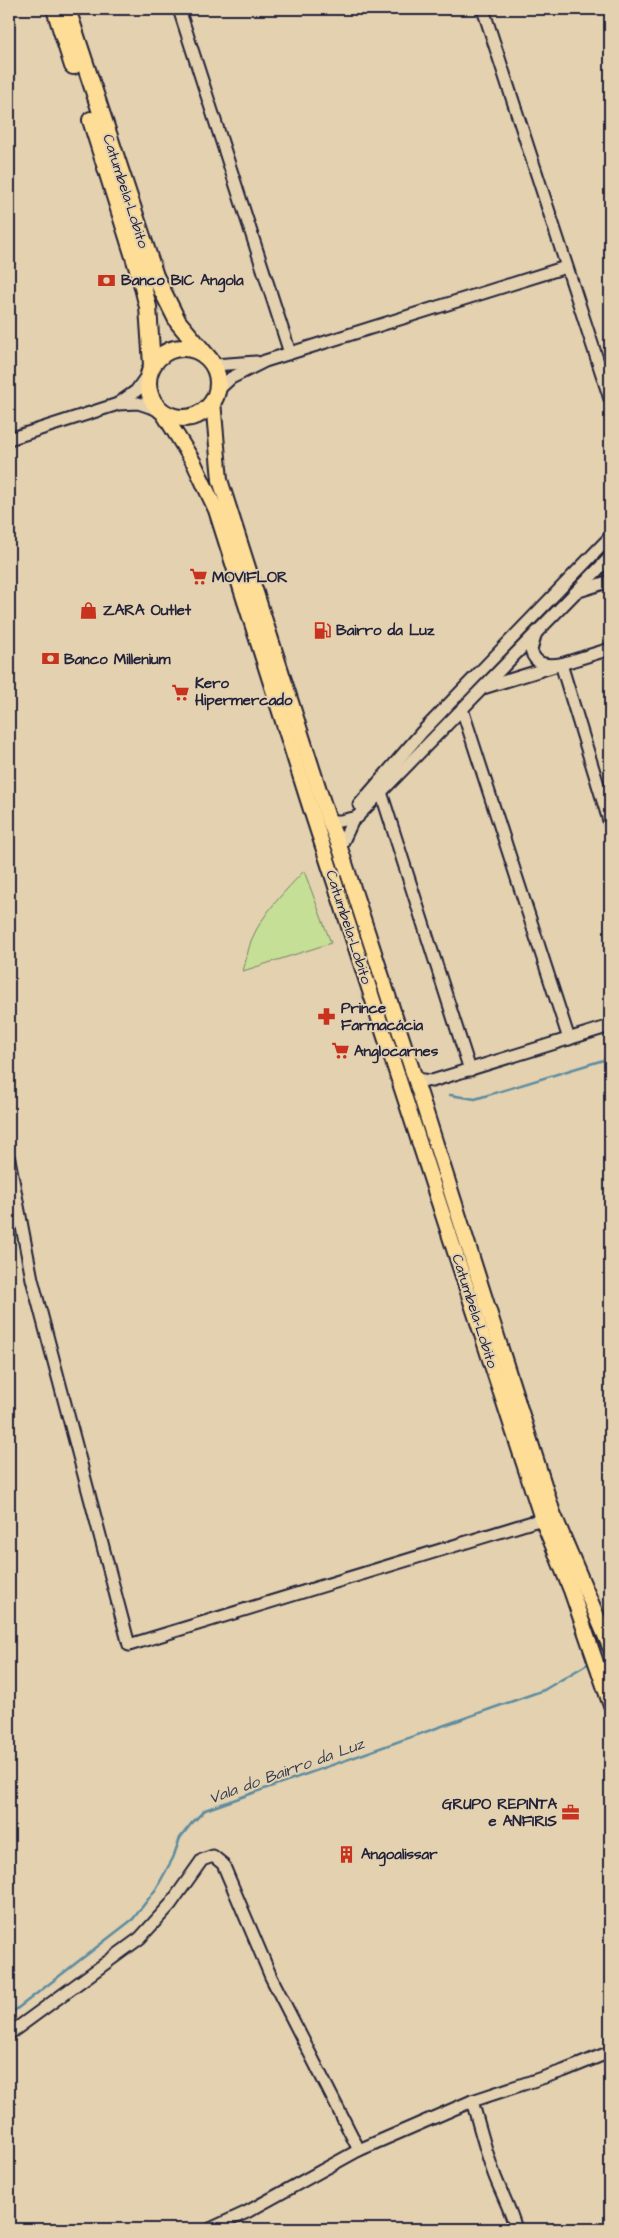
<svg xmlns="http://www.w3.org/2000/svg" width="619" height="2238" viewBox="0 0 619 2238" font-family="'Architects Daughter',sans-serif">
<rect width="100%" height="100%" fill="#e3d1af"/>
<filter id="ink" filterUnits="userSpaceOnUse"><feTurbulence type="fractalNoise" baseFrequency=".02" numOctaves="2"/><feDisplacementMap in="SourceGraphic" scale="10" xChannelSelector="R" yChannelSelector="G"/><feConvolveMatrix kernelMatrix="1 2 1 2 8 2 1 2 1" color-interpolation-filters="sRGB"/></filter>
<g filter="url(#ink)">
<!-- green -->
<path fill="#c5df96" stroke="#748068" d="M 304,871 L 331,943 L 243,971 C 246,961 248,950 251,941 C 262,914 285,891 304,871 Z"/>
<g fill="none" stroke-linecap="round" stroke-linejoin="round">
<!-- stream -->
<g stroke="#5d8ca0" stroke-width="2.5">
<path d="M 450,1095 L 475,1099 L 610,1058"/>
<path d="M 598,1657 L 608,1651"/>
<path d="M 9,2015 L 133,1919 L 156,1889 L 173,1858 L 180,1838 L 191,1824 L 205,1810 L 544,1690 L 591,1662"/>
</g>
<defs>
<g id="minor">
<path d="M 179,9 L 290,353"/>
<path d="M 483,9 L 610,399"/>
<path d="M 214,365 L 256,362"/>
<path d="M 217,391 L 231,378 L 265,361 L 566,267"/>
<path d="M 119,403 L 136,391 L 148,374"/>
<path d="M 9,439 L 118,404 L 138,403 L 159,410"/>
<path d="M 579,591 L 610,581"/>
<path d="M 535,636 L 531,650 C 535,665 546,666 561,664 L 610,824"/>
<path d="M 483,688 L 610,649"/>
<path d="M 462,709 L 569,1039"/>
<path d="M 381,792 L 470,1070"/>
<path d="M 359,805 L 422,732 L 610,537"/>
<path d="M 329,821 L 340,821 L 358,817"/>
<path d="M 340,848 L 352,822 L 610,557"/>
<path d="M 415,1079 L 432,1081 L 610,1026"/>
<path d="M 9,1159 L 32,1279 L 129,1645 L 542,1519"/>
<path d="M 9,2034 L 140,1938 L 170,1905 L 202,1860 L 213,1856 L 223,1864 L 271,1977 L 359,2150"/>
<path d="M 472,2101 C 480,2127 486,2154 496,2179 C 503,2196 511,2211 516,2229"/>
<path d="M 210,2229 L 247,2212 L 359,2150 L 472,2101 L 563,2071 L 610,2052"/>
</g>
<g id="major">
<path d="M 213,401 L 220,480 L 328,818 L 340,848 L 421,1097 L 553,1513 L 610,1647"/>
<path d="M 163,413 L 194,463 L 216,510 L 313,816 L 542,1519 L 571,1590 L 610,1703"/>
</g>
<g id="highway">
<path d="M 55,9 L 73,66"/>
<path d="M 67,9 L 155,276 L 178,322 L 210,360"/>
<path d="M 91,120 L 141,279 L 148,307 L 152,365"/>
<circle cx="183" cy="383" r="35"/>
</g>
</defs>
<!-- minor casing -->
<use href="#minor" stroke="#22223b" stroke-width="15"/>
<!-- major casing -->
<use href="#major" stroke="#22223b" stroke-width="18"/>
<!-- highway casing -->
<use href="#highway" stroke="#22223b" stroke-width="20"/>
<!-- minor -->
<use href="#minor" stroke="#e3d1af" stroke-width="11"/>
<!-- major -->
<use href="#major" stroke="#fedd96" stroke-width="14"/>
<!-- highway -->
<use href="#highway" stroke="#fedd96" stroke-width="16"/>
</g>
</g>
<!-- icons -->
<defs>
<symbol id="bank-bare" viewBox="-9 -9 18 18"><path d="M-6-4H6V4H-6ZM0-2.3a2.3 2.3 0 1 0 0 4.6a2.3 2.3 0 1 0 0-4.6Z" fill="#c8321e" stroke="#e3d1af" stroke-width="2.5" paint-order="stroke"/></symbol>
<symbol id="supermarket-bare" viewBox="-9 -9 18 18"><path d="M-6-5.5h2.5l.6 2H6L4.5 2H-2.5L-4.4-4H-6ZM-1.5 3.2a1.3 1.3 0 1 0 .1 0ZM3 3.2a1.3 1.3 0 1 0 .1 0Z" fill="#c8321e" stroke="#e3d1af" stroke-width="2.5" paint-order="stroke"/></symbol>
<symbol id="shop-bare" viewBox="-9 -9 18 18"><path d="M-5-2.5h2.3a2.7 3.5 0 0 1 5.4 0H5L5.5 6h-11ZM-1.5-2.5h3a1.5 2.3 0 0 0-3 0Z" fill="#c8321e" stroke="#e3d1af" stroke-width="2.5" paint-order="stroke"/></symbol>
<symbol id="fuel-bare" viewBox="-9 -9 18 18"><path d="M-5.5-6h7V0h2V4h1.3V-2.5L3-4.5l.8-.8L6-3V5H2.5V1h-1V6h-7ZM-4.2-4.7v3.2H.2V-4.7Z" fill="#c8321e" stroke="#e3d1af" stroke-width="2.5" paint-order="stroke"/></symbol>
<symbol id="pharmacy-bare" viewBox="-9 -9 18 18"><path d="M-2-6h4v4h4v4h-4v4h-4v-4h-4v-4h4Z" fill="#c8321e" stroke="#e3d1af" stroke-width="2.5" paint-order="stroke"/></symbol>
<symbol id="office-bare" viewBox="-9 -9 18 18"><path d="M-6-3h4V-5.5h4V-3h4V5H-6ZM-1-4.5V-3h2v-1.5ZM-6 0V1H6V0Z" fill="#c8321e" stroke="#e3d1af" stroke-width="2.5" paint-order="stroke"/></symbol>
<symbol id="building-bare" viewBox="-9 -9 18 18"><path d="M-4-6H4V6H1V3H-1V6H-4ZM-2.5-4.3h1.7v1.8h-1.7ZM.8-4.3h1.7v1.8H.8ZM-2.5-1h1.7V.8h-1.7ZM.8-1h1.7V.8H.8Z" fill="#c8321e" stroke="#e3d1af" stroke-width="2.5" paint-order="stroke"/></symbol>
</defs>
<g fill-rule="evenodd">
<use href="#bank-bare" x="94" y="268" width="25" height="25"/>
<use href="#supermarket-bare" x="186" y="564" width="25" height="25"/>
<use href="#shop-bare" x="76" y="598" width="25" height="25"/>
<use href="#fuel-bare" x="310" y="618" width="25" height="25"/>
<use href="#bank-bare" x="38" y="646" width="25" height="25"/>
<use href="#supermarket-bare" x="168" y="680" width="25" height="25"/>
<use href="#pharmacy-bare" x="314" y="1004" width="25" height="25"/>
<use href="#supermarket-bare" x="328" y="1038" width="25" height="25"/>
<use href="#office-bare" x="558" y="1800" width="25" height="25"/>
<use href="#building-bare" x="334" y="1842" width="25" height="25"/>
</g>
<g text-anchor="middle" stroke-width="4" stroke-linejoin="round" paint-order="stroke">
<!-- street labels -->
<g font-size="15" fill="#22223b" stroke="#e3d1af">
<text transform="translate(126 191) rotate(72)" y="5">Catumbela-Lobito</text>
<text transform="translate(349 927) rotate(72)" y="5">Catumbela-Lobito</text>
<text transform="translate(475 1311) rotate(72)" y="5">Catumbela-Lobito</text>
</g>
<!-- poi labels -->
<g font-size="15" font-weight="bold" fill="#22223b" stroke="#e3d1af" text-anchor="start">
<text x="121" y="285">Banco BIC Angola</text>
<text x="212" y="582">MOVIFLOR</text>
<text x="103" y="615">ZARA Outlet</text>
<text x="336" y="635">Bairro da Luz</text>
<text x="64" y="664">Banco Millenium</text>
<text x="195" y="688">Kero<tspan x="195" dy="17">Hipermercado</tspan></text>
<text x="341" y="1013">Prince<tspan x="341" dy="17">Farmacácia</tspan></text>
<text x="354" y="1056">Anglocarnes</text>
<text x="557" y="1809" text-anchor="end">GRUPO REPINTA<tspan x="557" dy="17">e ANFIRIS</tspan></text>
<text x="361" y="1859">Angoalissar</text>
</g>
<!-- water labels -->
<g font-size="16" font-style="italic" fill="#313c54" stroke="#e3d1af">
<text transform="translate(286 1770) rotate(-20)" y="6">Vala do Bairro da Luz</text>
</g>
</g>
<!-- margin -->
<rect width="619" height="2238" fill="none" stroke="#e3d1af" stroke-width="30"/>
<rect x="15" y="15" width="589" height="2208" fill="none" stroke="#22223b" stroke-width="2" filter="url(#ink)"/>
</svg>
